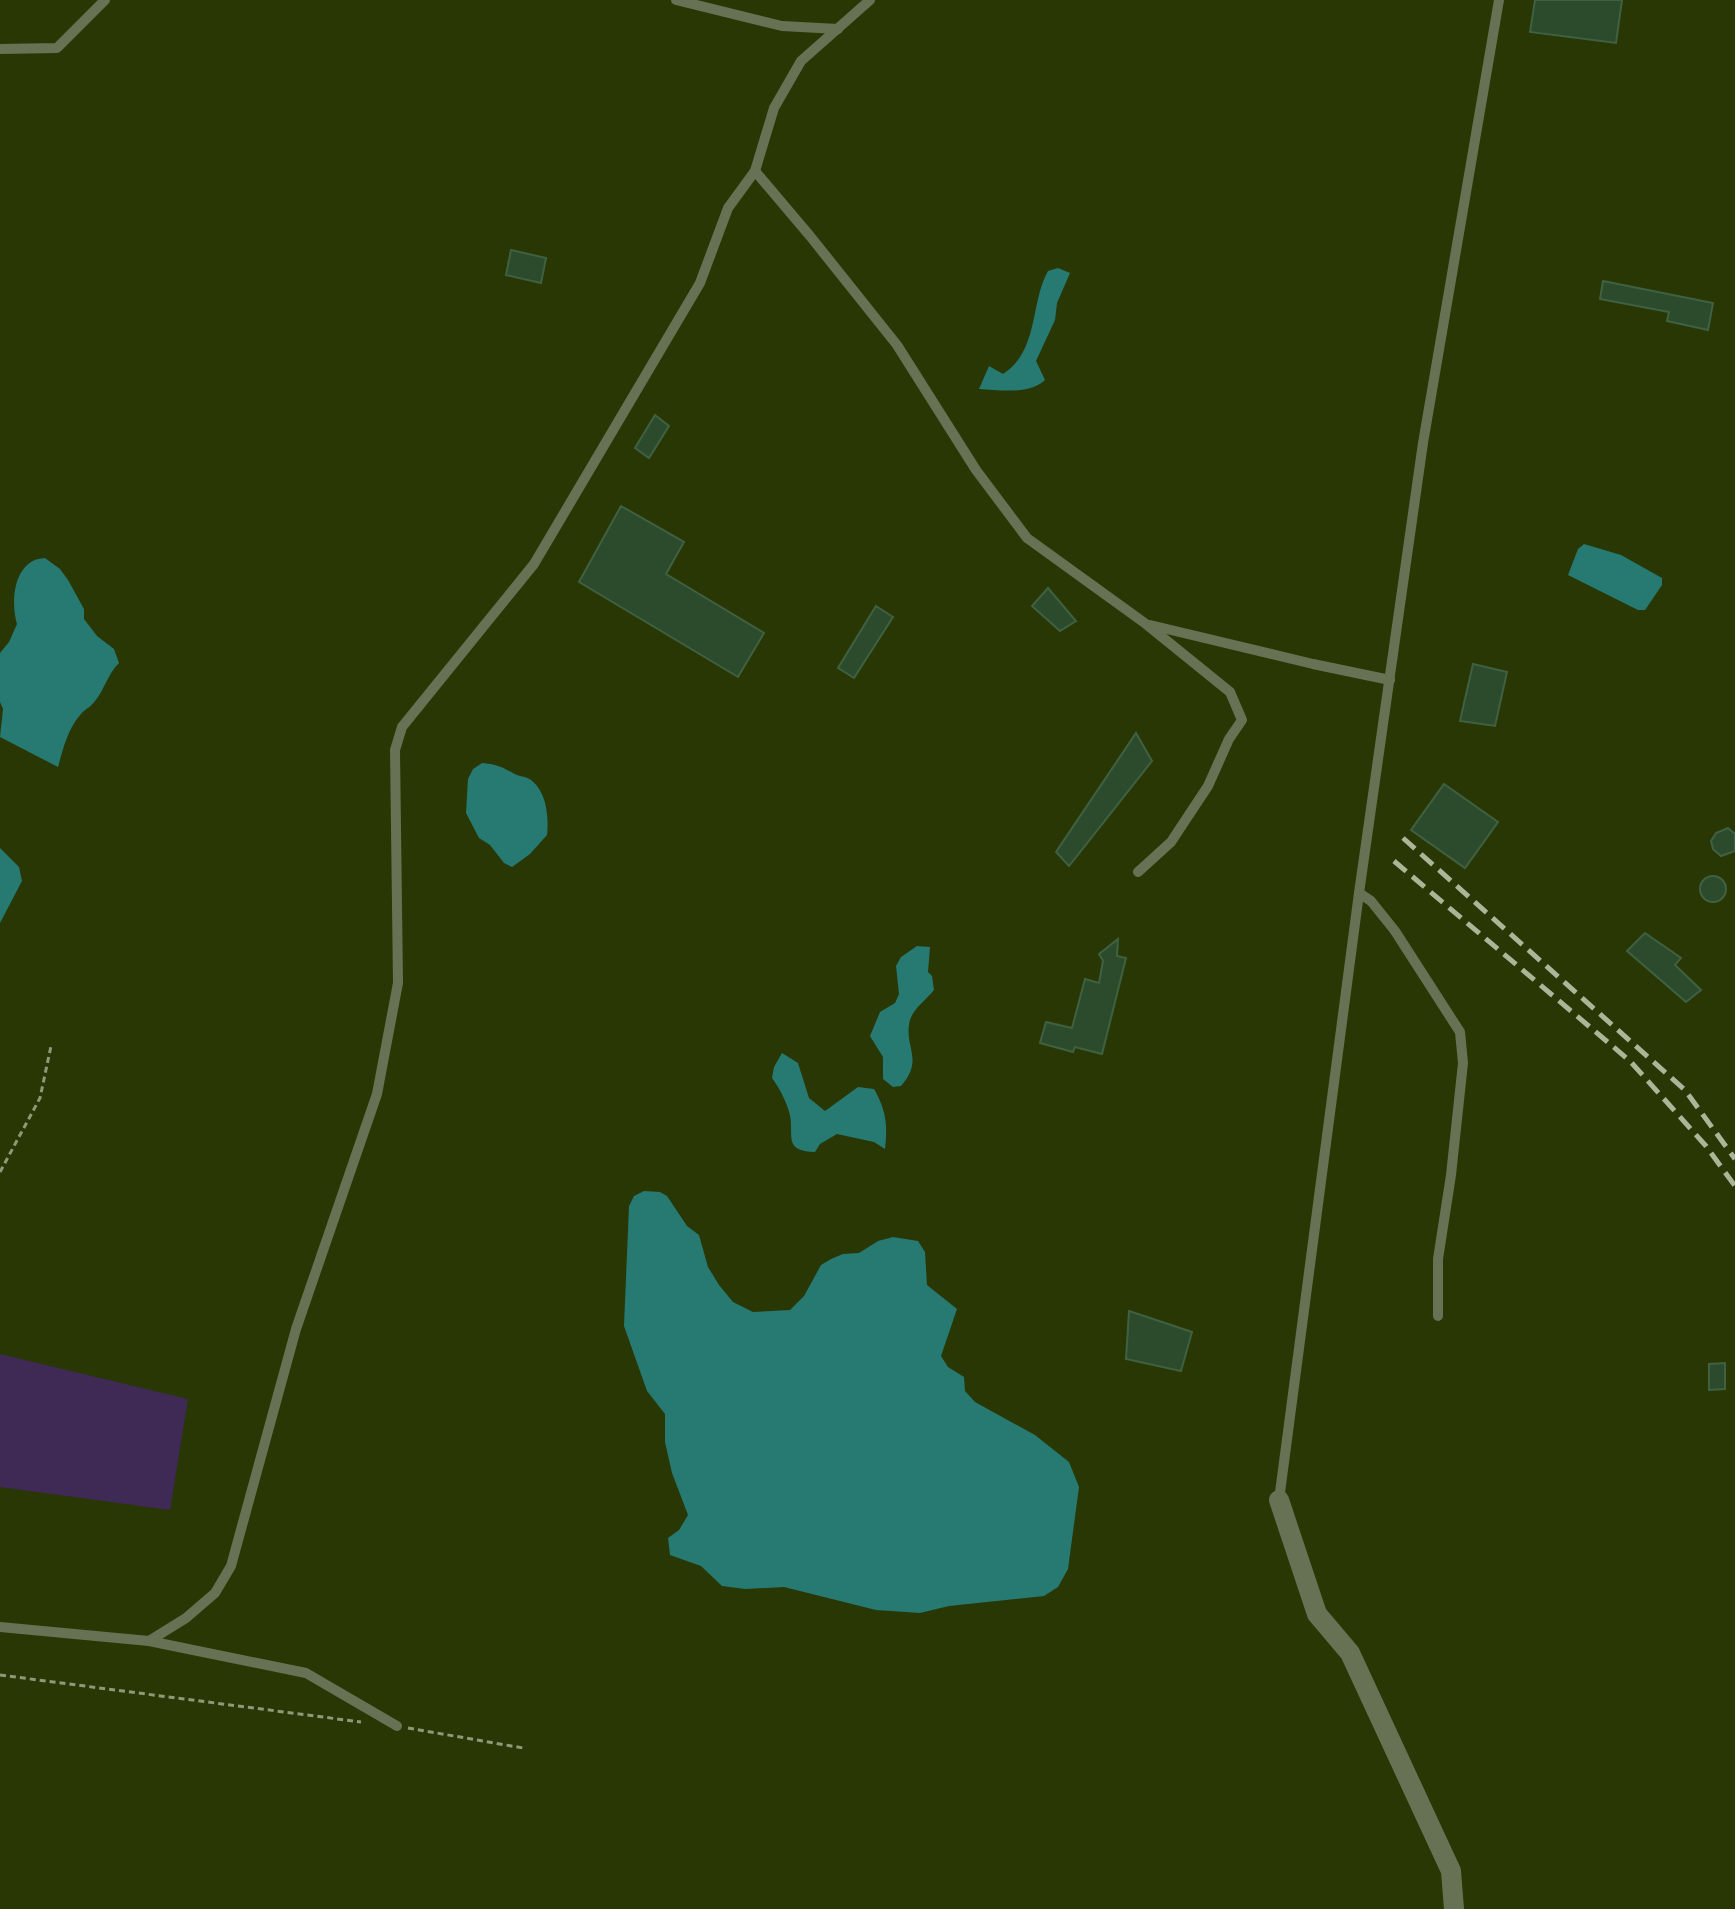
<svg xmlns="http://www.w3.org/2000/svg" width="1735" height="1909" viewBox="0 0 1735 1909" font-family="Signika,sans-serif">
<rect width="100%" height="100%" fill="#202d03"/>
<!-- built -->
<rect fill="#293704" x="0" y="0" width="1735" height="1909"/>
<!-- green -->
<path fill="#3f2955" d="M 0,1354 L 188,1399 L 170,1510 L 0,1487 Z"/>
<!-- water -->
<g fill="#267a71">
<path d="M 1058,268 L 1070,273 L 1057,303 L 1055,320 L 1036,361 L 1045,380 C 1029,395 1000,390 979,389 L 989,366 L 1003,374 C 1039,351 1030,303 1048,271 Z"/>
<path d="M 1584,544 L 1621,555 L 1662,578 L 1662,585 L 1645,610 L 1638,610 L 1568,575 L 1578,549 Z"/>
<path d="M 45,558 L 60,569 L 68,580 L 84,609 L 84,619 L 97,636 L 114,649 L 119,663 C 107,675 105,689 95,701 C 91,707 85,709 81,714 C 68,728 63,749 58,767 L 0,737 L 3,709 L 0,702 L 0,653 L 9,642 L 17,624 C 10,601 14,559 45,558 Z"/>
<path d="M 482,763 C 496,764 502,767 513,773 C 519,777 526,776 531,780 C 547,792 549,818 547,835 L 530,854 L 512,867 L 504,863 L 490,845 L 479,838 L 466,813 L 468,779 L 473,769 Z"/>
<path d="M 0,848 L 19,867 L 22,881 L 0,923 Z"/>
<path d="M 917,946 L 930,947 L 928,972 L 932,976 L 934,990 C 926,1000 914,1008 910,1020 C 903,1047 925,1059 901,1086 L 893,1087 L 883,1079 L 883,1057 L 870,1036 L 880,1012 L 895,1003 L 899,994 L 896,966 L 901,957 Z"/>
<path d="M 782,1053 L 798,1063 L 809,1098 L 825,1111 L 858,1087 L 874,1089 C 886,1110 888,1125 885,1149 L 874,1142 L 837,1134 L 820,1144 L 815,1152 C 783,1151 794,1136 790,1115 C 786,1101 780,1089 772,1078 L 774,1067 Z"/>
<path d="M 644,1191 L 660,1192 L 667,1196 L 687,1226 L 699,1235 L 708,1267 L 719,1285 L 733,1302 L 753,1312 L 790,1310 L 804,1296 L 821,1265 L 831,1259 L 843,1254 L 859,1253 L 878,1241 L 893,1237 L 918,1241 L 925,1252 L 927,1285 L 957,1309 L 941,1356 L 948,1367 L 964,1377 L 965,1391 L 975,1402 L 1035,1435 L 1069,1462 L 1079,1487 L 1068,1569 L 1058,1587 L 1044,1596 L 949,1606 L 920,1613 L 876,1610 L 784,1587 L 745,1589 L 722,1586 L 701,1566 L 670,1555 L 668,1538 L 679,1530 L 688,1515 L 672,1473 L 665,1442 L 665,1414 L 647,1391 L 624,1326 L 629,1206 L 634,1196 Z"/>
</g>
<!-- building -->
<g fill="#2b4b2c" stroke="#406141" stroke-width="2">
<path d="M 1535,0 L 1622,0 L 1616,43 L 1530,32 Z"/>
<path d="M 511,250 L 546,258 L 541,283 L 506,275 Z"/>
<path d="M 1603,281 L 1713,303 L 1708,330 L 1667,321 L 1669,312 L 1600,299 Z"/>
<path d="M 655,415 L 669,426 L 649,458 L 635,448 Z"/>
<path d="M 621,506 L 684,542 L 666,574 L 764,633 L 738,677 L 579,582 Z"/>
<path d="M 1048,588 L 1076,621 L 1060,631 L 1032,606 Z"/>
<path d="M 876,606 L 893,617 L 854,678 L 838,668 Z"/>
<path d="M 1473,664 L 1507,672 L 1495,726 L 1460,721 Z"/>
<path d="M 1136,733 L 1152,761 L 1069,866 L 1056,852 Z"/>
<path d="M 1444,784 L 1498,822 L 1465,868 L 1411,830 Z"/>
<path d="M 1728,828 L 1735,834 L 1735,851 L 1721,856 L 1713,849 L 1711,841 L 1716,833 Z"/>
<circle cx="1713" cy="889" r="13"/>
<path d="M 1645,933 L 1681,958 L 1675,965 L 1701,990 L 1686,1002 L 1627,951 Z"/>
<path d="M 1118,939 L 1117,956 L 1126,958 L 1102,1054 L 1075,1047 L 1073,1052 L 1040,1043 L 1046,1022 L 1072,1028 L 1085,979 L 1099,983 L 1103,961 L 1099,954 Z"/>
<path d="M 1129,1311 L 1192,1332 L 1181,1371 L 1126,1359 Z"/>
<path d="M 1725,1363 L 1725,1389 L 1709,1390 L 1709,1364 Z"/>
</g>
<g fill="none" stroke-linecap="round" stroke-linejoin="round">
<!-- path -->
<g stroke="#8e9979" stroke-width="3" stroke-dasharray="6 4" stroke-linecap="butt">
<path d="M 0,1172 L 40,1098 L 51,1046"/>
<path d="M 0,1675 L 361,1722"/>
<path d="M 408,1728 L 523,1748"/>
</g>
<!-- service -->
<g stroke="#677255" stroke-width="10">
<path d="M 676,0 L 782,26 L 838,29"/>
<path d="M 0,49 L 57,48 L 105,0"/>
<path d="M 755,171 L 810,236 L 897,345 L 976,470 L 1027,538 L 1146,624 L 1230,692 L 1242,720 L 1229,739 L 1208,786 L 1171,842 L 1138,872"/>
<path d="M 1150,625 L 1313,664 L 1390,680"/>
<path d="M 1359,893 L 1371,901 L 1395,931 L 1460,1032 L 1463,1063 L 1451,1175 L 1438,1259 L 1438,1316"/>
<path d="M 1279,1500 L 1359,893 L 1423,443 L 1499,0"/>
<path d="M 0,1627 L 149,1641 L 186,1618 L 215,1593 L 231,1566 L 296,1329 L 377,1094 L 398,983 L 395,750 L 402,727 L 534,564 L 700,283 L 728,208 L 755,171 L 774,108 L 801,61 L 870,0"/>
<path d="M 149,1641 L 306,1673 L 397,1726"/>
</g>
<!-- minor -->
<path stroke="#677255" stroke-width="20" d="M 1279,1500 L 1317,1614 L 1350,1653 L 1451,1871 L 1454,1909"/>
<!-- rail -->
<g stroke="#abb598" stroke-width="5" stroke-dasharray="16 8" stroke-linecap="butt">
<path d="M 1403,838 L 1685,1090 L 1735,1159"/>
<path d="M 1394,861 L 1630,1061 L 1706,1146 L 1735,1186"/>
</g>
</g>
</svg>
